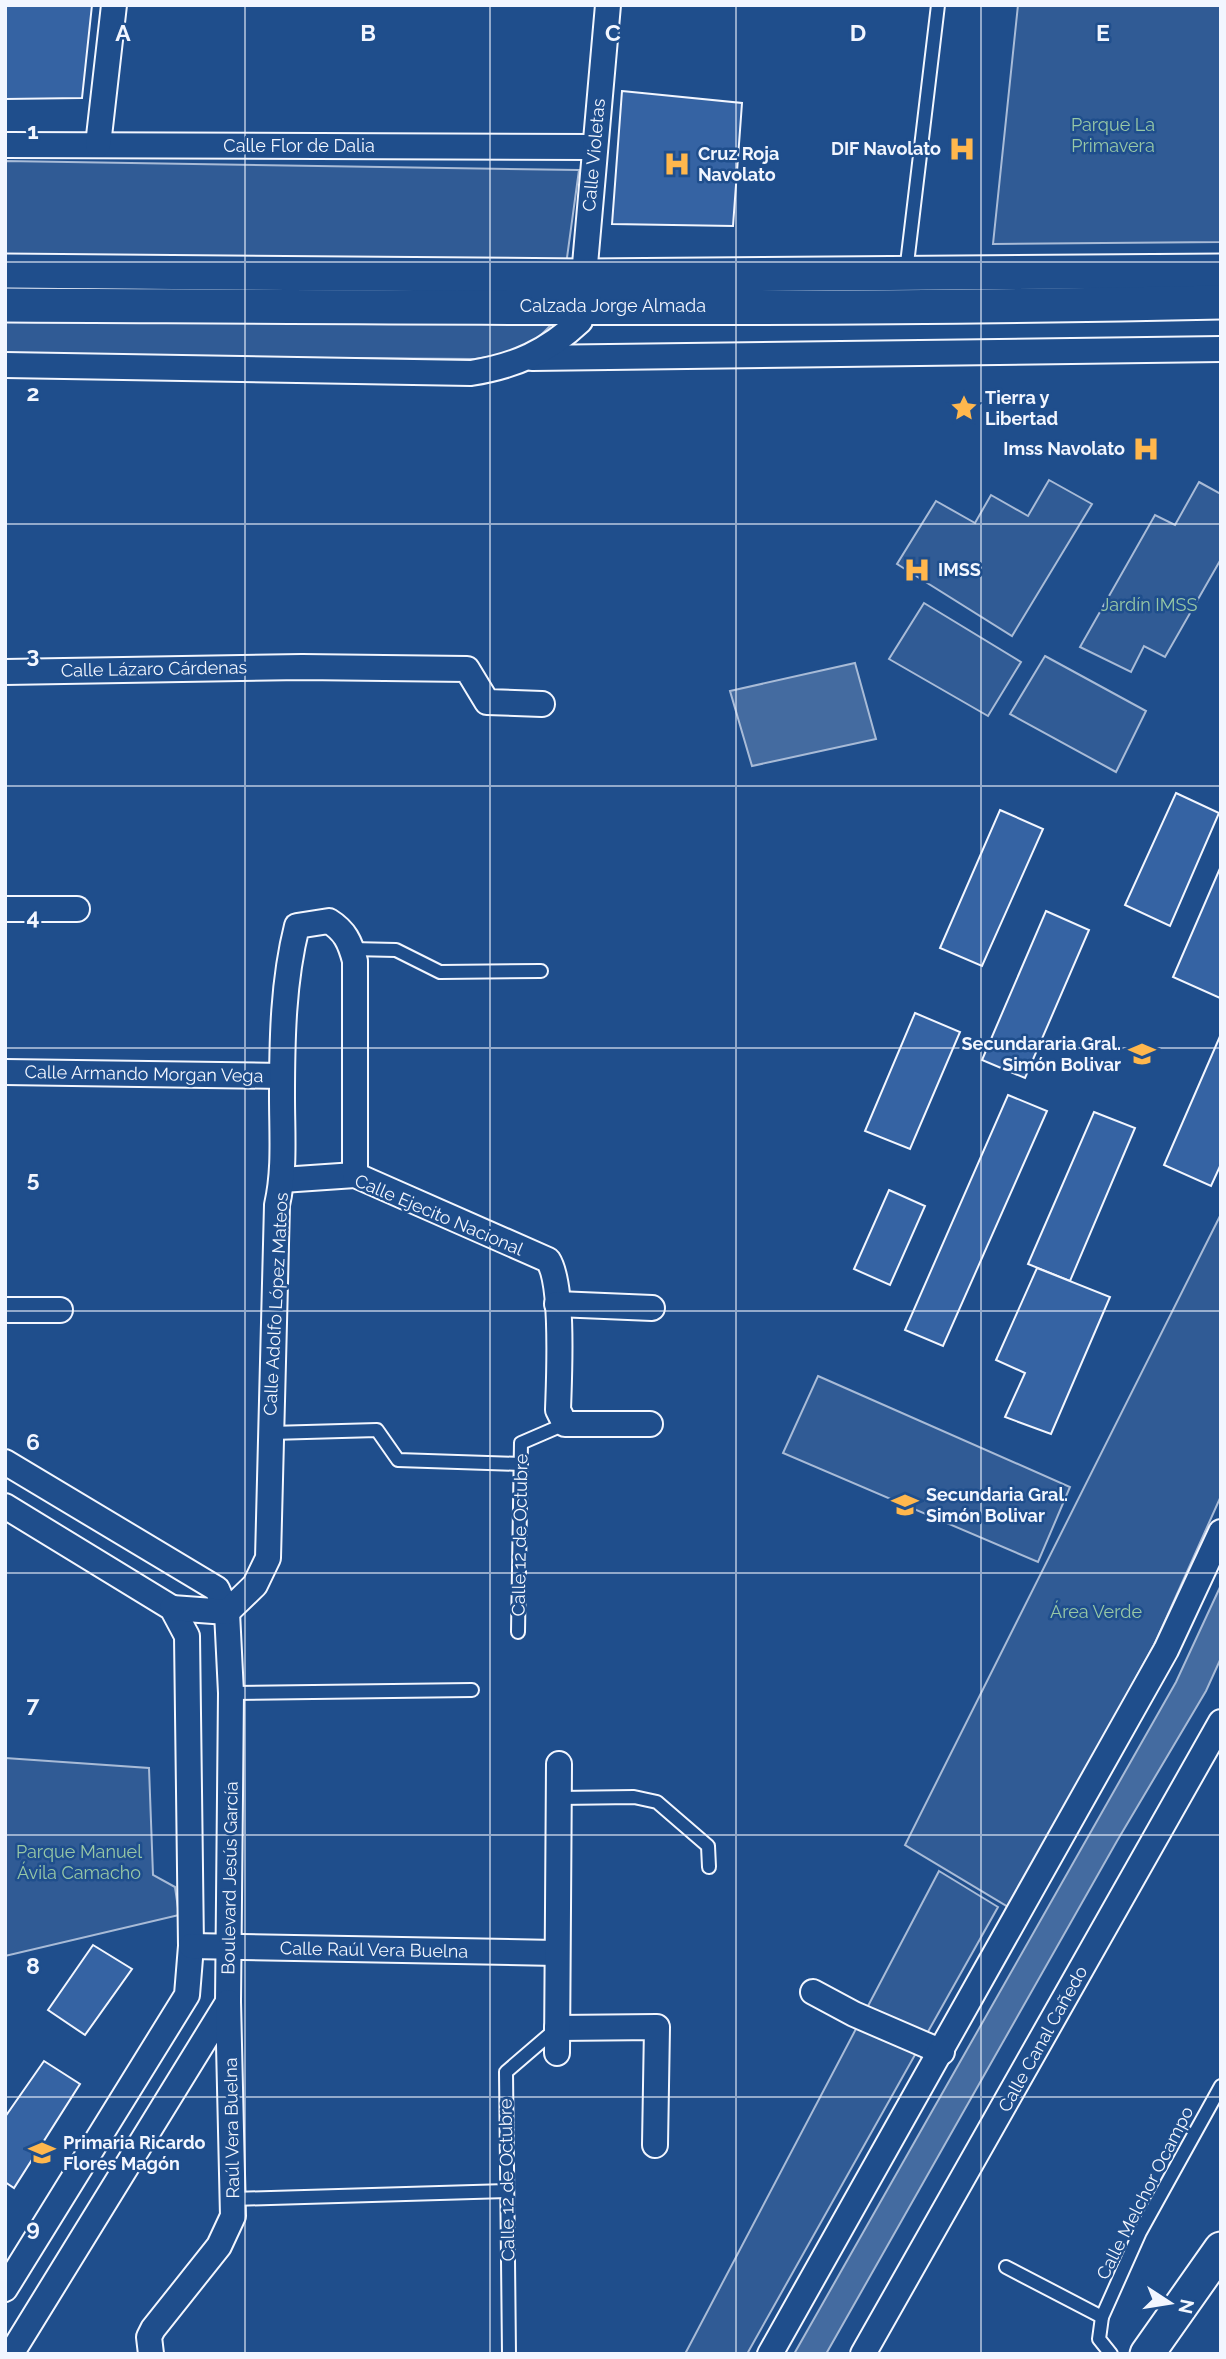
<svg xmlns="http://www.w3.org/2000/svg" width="1226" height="2359" viewBox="0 0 1226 2359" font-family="Raleway,sans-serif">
<rect width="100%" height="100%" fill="#1f4e8c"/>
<!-- built -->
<g fill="#305b95" stroke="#a8bbd7" stroke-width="2">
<path d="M 1018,5 L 1221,5 L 1221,242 L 993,244 Z"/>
<path d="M 5,161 L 579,170 L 566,265 L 5,254 Z"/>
<path d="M 553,313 L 551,325 L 531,345 L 510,353 L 475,359 L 5,356 L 5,314 Z"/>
<path d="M 1049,480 L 1092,504 L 1012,636 L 897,564 L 936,501 L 975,523 L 991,495 L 1028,516 Z"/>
<path d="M 1199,482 L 1221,494 L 1221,559 L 1165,657 L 1144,646 L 1131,672 L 1080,647 L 1155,515 L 1175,525 Z"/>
<path d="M 924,603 L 1021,662 L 988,716 L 889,659 Z"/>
<path d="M 1045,656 L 1146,711 L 1116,772 L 1010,714 Z"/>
<path d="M 1221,1214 L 1221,1496 L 1156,1641 L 1010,1908 L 905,1845 Z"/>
<path d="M 818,1376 L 1070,1487 L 1038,1562 L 783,1453 Z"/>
<path d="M 5,1758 L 149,1768 L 153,1875 L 175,1887 L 179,1915 L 5,1956 Z"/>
<path d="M 939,1871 L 998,1907 L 747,2354 L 685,2354 Z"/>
</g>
<!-- water -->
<g fill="#446ba0" stroke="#a8bbd7" stroke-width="2">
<path d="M 855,663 L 876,739 L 752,766 L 730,691 Z"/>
<path d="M 1221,1585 L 1221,1658 L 1206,1691 L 1117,1841 L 826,2354 L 794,2354 L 1176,1682 Z"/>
</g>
<!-- building -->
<g fill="#3563a3" stroke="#f2f6ff" stroke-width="2">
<path d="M 5,5 L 92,5 L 82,98 L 5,99 Z"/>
<path d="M 622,91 L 742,103 L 733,226 L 612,224 Z"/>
<path d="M 1176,793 L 1219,813 L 1170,926 L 1125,905 Z"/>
<path d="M 1000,810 L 1043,829 L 982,966 L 940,948 Z"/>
<path d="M 1221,866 L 1221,998 L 1220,998 L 1173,977 Z"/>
<path d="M 1046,911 L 1089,930 L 1025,1078 L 982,1060 Z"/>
<path d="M 915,1013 L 960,1032 L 910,1149 L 865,1131 Z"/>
<path d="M 1221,1034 L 1221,1164 L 1211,1186 L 1164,1165 Z"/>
<path d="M 1008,1095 L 1047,1111 L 943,1346 L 905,1330 Z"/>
<path d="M 1094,1112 L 1135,1128 L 1070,1281 L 1028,1264 Z"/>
<path d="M 889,1190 L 925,1206 L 890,1285 L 854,1269 Z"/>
<path d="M 1037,1268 L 1110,1297 L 1051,1434 L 1005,1417 L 1025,1373 L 996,1360 Z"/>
<path d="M 93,1945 L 132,1969 L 85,2035 L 48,2010 Z"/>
<path d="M 44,2061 L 80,2084 L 14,2188 L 5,2182 L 5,2117 Z"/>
</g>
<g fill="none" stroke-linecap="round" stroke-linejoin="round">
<defs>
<g id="lane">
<path d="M 906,272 L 938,5"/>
<path d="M 352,949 L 396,950 L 440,972 L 541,971"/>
<path d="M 271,1433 L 377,1430 L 398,1460 L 521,1464"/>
<path d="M 518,1632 L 521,1443 L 565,1424"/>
<path d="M 231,1693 L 472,1690"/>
<path d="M 559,1798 L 634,1797 L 657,1802 L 708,1846 L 709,1867"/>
<path d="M 233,2199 L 507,2191"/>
<path d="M 1006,2267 L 1102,2317"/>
<path d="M 509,2354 L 506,2072 L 556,2029"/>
<path d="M 1111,2354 L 1099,2339 L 1102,2317 L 1140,2232 L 1221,2086"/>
</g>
<g id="street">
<path d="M 5,145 L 593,147"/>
<path d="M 98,145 L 114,5"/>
<path d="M 532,358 L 1221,349"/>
<path d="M 5,365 L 471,373 C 515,366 547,352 580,321 L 608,5"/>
<path d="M 5,672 L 302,667 L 467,669 L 487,702 L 542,704"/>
<path d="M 5,909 L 77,909"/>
<path d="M 5,1072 L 282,1076"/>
<path d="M 282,1180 L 355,1175 L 548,1260 C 564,1284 559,1378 558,1410 L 565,1424 L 650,1424"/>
<path d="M 557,1304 L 652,1308"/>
<path d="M 5,1310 L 60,1310"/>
<path d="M 5,1462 L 217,1589 L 227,1612 L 231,1693 L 228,2002 L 11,2354"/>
<path d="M 5,1506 L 172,1608 L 187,1636 L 191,1946 L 187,1995 L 5,2289"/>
<path d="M 172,1608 L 227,1612 L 255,1585 L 268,1558 L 277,1205 C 285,1170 282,1134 282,1097 C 282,1040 283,981 297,926 L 329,921 C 345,931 350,942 355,961 L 355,1175"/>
<path d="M 191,1946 L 556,1953"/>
<path d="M 813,1992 L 854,2014 L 942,2052"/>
<path d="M 557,2028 L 657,2027 L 655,2145"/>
<path d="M 557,2053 L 559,1764"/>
<path d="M 151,2354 L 149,2337 L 153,2329 L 219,2246 L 233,2216 L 228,2002"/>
<path d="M 770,2354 L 1166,1650 L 1221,1532"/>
<path d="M 863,2354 L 1221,1722"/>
</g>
<g id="secondary">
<path d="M 5,271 L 585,276 L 1221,271"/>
<path d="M 5,305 C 410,307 816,311 1221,302"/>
<path d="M 1147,2354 L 1221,2249"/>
</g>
</defs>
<!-- lane casing -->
<use href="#lane" stroke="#f2f6ff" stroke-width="16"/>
<!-- street casing -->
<use href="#street" stroke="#f2f6ff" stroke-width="28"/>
<!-- secondary casing -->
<use href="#secondary" stroke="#f2f6ff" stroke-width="37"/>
<!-- lane -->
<use href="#lane" stroke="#1f4e8c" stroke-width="12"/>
<!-- street -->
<use href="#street" stroke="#1f4e8c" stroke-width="24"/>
<!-- secondary -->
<use href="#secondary" stroke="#1f4e8c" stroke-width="33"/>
</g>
<!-- grid -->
<path fill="none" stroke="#f2f6ff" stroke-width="2" stroke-opacity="0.55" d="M 245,5 L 245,2354M 490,5 L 490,2354M 736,5 L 736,2354M 981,5 L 981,2354M 5,262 L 1221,262M 5,524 L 1221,524M 5,786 L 1221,786M 5,1048 L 1221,1048M 5,1311 L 1221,1311M 5,1573 L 1221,1573M 5,1835 L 1221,1835M 5,2097 L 1221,2097"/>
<!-- icons -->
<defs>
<symbol id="hospital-bare" viewBox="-9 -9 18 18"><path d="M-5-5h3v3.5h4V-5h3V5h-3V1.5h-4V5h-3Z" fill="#ffb74d" stroke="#1f4e8c" stroke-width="2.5" paint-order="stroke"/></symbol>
<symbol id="sight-bare" viewBox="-9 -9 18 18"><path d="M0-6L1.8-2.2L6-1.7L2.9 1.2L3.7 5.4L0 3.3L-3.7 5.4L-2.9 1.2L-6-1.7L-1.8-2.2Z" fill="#ffb74d" stroke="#1f4e8c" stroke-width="2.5" paint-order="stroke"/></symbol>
<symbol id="school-bare" viewBox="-9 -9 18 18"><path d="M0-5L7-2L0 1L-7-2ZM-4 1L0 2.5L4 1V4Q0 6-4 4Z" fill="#ffb74d" stroke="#1f4e8c" stroke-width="2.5" paint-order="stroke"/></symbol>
</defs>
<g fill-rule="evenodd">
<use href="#hospital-bare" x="943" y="130" width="38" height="38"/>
<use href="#hospital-bare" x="658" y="145" width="38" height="38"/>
<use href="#sight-bare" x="945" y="389" width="38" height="38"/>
<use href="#hospital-bare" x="1127" y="430" width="38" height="38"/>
<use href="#hospital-bare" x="898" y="551" width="38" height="38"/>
<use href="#school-bare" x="1123" y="1035" width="38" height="38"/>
<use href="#school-bare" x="886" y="1486" width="38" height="38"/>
<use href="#school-bare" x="23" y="2134" width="38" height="38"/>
</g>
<g text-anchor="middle" stroke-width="5" stroke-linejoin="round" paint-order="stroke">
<!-- park labels -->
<g font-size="18" fill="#97c8a6" stroke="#1f4e8c">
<text x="1113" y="131">Parque La<tspan x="1113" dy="21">Primavera</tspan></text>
<text x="1149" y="611">Jardín IMSS</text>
<text x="1096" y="1618">Área Verde</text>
<text x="79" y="1858">Parque Manuel<tspan x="79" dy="21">Ávila Camacho</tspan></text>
</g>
<!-- street labels -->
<g font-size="18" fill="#f2f6ff" stroke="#1f4e8c">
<text x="299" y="152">Calle Flor de Dalia</text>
<text transform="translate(594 155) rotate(-85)" y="6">Calle Violetas</text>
<text x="613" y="312">Calzada Jorge Almada</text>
<text transform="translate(154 669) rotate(-1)" y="6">Calle Lázaro Cárdenas</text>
<text transform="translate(144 1074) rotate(1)" y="6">Calle Armando Morgan Vega</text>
<text transform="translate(439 1215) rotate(23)" y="6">Calle Ejecito Nacional</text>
<text transform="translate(276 1304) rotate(-87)" y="6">Calle Adolfo López Mateos</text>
<text transform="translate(520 1535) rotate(-89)" y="6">Calle 12 de Octubre</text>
<text transform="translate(230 1878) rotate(-89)" y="6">Boulevard Jesús García</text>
<text transform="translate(374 1950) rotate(1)" y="6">Calle Raúl Vera Buelna</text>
<text transform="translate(1043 2039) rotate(-61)" y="6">Calle Canal Cañedo</text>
<text transform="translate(232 2128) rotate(-91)" y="6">Raúl Vera Buelna</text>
<text transform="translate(507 2180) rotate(-91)" y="6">Calle 12 de Octubre</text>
<text transform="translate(1145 2193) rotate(-63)" y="6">Calle Melchor Ocampo</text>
</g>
<!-- poi labels -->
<g font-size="18" font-weight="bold" fill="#f2f6ff" stroke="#1f4e8c" text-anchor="start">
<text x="941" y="155" text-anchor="end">DIF Navolato</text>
<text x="698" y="160">Cruz Roja<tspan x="698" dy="21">Navolato</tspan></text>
<text x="985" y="404">Tierra y<tspan x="985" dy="21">Libertad</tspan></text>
<text x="1125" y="455" text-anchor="end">Imss Navolato</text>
<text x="938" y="576">IMSS</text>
<text x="1121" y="1050" text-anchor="end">Secundararia Gral.<tspan x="1121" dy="21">Simón Bolivar</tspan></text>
<text x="926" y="1501">Secundaria Gral.<tspan x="926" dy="21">Simón Bolivar</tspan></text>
<text x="63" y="2149">Primaria Ricardo<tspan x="63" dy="21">Flores Magón</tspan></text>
</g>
</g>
<g font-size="23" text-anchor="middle" font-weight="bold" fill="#f2f6ff" stroke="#1f4e8c" stroke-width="5" stroke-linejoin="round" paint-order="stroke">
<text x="123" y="41">A</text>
<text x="368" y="41">B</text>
<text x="613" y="41">C</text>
<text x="858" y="41">D</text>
<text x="1103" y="41">E</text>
<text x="33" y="139">1</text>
<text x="33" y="401">2</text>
<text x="33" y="663">3</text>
<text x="33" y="925">4</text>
<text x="33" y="1187">5</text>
<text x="33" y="1450">6</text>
<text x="33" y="1712">7</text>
<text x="33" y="1974">8</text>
<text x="33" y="2236">9</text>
</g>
<!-- border -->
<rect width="1226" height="2359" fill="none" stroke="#f2f6ff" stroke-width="14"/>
<!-- north arrow -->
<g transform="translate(1170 2303) rotate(102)" stroke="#1f4e8c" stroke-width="5" paint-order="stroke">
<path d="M0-5L12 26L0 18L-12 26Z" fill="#f2f6ff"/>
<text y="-10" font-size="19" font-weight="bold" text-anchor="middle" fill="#f2f6ff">N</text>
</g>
</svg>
